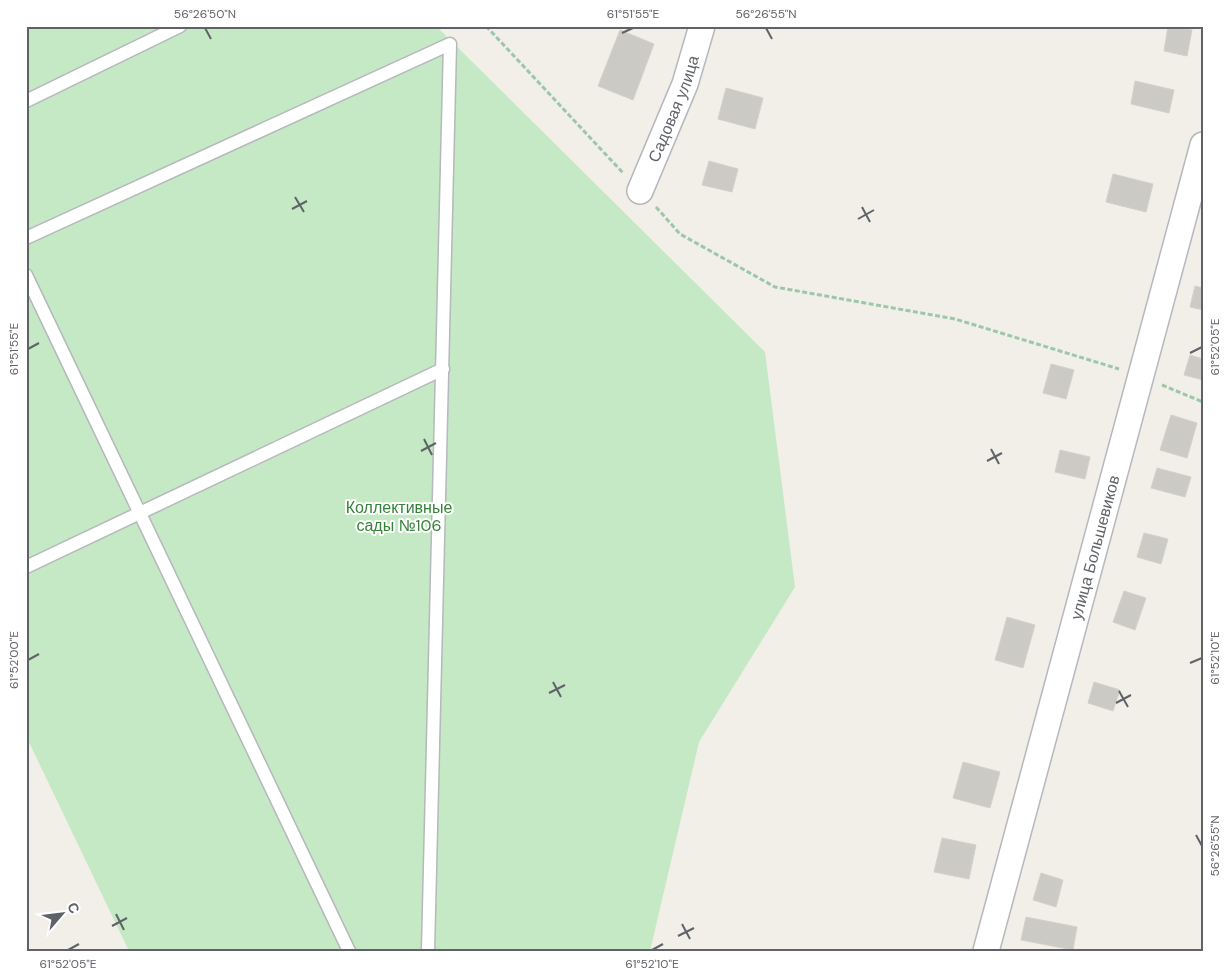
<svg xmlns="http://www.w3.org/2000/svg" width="1229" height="977" viewBox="0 0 1229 977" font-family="'DM Sans',sans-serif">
<rect width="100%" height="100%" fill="#f1efe8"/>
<!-- green -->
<path fill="#c5e8c5" d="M 26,26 L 436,26 L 765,352 L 795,587 L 699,742 L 650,951 L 129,951 L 26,736 Z"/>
<!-- building -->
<g fill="#cccac5" stroke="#d6d1c6">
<path d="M 1168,26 L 1192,30 L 1187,56 L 1164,51 Z"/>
<path d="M 620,30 L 654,44 L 633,100 L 598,86 Z"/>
<path d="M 1135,81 L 1174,90 L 1169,113 L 1131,104 Z"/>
<path d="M 726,88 L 763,98 L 755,129 L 718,119 Z"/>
<path d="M 709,161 L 738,169 L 732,192 L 702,185 Z"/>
<path d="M 1113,174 L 1153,184 L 1146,212 L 1106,202 Z"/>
<path d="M 1195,286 L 1203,288 L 1203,310 L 1190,307 Z"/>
<path d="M 1190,355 L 1203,359 L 1203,380 L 1184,375 Z"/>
<path d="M 1051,364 L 1074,370 L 1066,399 L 1043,393 Z"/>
<path d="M 1171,415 L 1197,423 L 1187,458 L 1160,450 Z"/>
<path d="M 1060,450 L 1090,457 L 1085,479 L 1055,472 Z"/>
<path d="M 1157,468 L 1191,477 L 1185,497 L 1151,488 Z"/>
<path d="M 1144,533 L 1168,539 L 1161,564 L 1137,557 Z"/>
<path d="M 1124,591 L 1146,598 L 1135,630 L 1113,622 Z"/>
<path d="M 1007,617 L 1035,625 L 1023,668 L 995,660 Z"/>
<path d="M 1094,682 L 1120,690 L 1113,711 L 1088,703 Z"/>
<path d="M 963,762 L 1000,772 L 990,808 L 953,798 Z"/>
<path d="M 942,838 L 976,845 L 969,879 L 934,872 Z"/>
<path d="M 1041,873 L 1063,880 L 1056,907 L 1033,900 Z"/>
<path d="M 1026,917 L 1077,927 L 1073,950 L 1021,940 Z"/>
</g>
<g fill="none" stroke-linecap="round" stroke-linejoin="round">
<defs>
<g id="service">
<path d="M 26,101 L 180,26"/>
<path d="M 26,238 L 450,44 L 428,951"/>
<path d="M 26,275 L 349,951"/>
<path d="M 26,567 L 443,369"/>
</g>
<g id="minor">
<path id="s1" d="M 640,191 L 685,84 L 702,26"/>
<path id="s2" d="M 986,951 L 1203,145"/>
</g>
</defs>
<!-- service casing -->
<use href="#service" stroke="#b5b8bc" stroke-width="15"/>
<!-- minor casing -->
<use href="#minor" stroke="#b5b8bc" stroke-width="28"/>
<!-- path -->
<g stroke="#9cc7a9" stroke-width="3" stroke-dasharray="5 2.5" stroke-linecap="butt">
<path d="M 486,26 L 624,174"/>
<path d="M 656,207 L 680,234 L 775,287 L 955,319 L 1119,369"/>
<path d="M 1162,385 L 1203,402"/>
</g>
<!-- service -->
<use href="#service" stroke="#fff" stroke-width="12"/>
<!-- minor -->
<use href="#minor" stroke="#fff" stroke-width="25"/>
</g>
<!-- ticks -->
<path fill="none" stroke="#5f6368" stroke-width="2" d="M 205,28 L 211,39M 766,28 L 772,39M 622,33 L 633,28M 295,197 L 304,212M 862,207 L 870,222M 292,209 L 307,201M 858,219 L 874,210M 28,349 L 39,343M 1190,353 L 1202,347M 424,439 L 432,455M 991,449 L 999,464M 421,451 L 436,443M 987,461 L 1002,453M 28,660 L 39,654M 1190,663 L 1202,658M 553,682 L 561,697M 1119,691 L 1128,707M 549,693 L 565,685M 1116,703 L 1131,695M 1196,835 L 1202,846M 116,914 L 124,930M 682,924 L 690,939M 112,926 L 127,918M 678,936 L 694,928M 68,950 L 79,944M 652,950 L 663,944"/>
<g text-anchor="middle" stroke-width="4" stroke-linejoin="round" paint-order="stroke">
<!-- street labels -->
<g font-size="16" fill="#5f6368" stroke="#fff">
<text dy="6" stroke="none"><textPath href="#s1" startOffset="89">Садовая улица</textPath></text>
<text dy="6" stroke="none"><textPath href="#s2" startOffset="418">улица Большевиков</textPath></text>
</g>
<!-- park labels -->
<g font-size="16" fill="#348238" stroke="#fff">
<text x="399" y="513">Коллективные<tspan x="399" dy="18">сады №106</tspan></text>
</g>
</g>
<!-- border -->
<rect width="1229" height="977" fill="none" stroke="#ffffff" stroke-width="55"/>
<!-- north arrow -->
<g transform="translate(62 914) rotate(62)" stroke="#ffffff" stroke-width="4" paint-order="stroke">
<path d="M0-4L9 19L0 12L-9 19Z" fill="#5f6368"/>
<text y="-8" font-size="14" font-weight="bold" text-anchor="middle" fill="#5f6368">С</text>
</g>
<rect x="28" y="28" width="1174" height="922" fill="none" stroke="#5f6368" stroke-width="2"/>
<g font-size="12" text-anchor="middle" fill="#5f6368">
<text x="205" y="18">56°26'50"N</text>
<text x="633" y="18">61°51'55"E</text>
<text x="766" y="18">56°26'55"N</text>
<text transform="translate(1215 347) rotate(-90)" y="4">61°52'05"E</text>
<text transform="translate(14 349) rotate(-90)" y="4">61°51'55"E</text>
<text transform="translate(1215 658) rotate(-90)" y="4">61°52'10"E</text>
<text transform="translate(14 660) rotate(-90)" y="4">61°52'00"E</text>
<text transform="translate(1215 846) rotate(-90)" y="4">56°26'55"N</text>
<text x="68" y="968">61°52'05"E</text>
<text x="652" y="968">61°52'10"E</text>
</g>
</svg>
